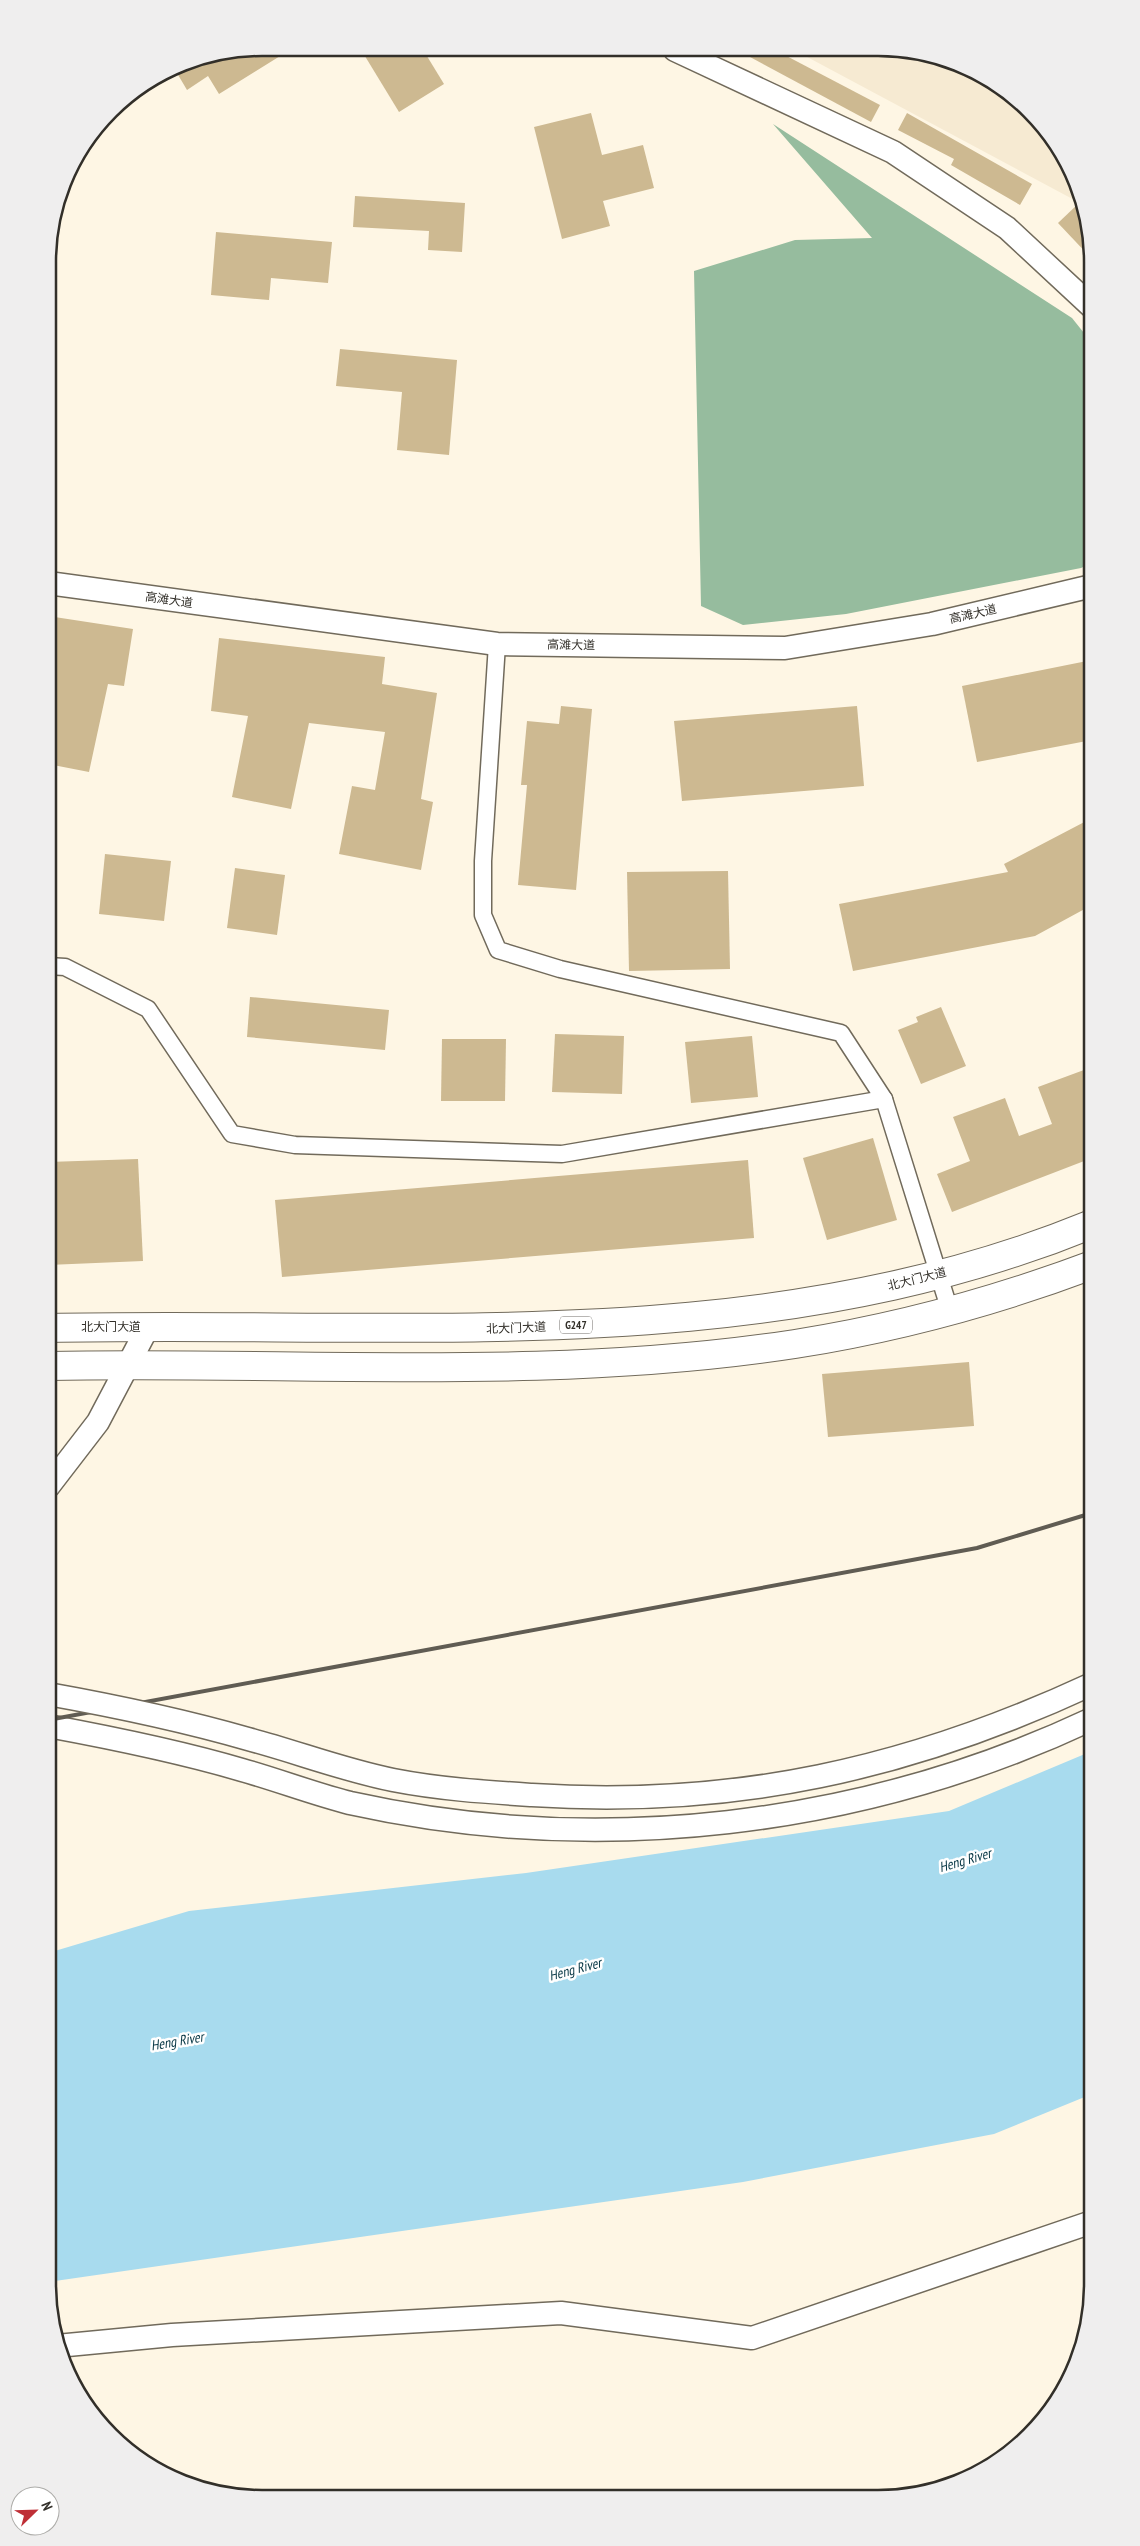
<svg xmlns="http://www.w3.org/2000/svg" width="1140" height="2546" viewBox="0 0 1140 2546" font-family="'PT Sans Narrow','Noto Sans SC',sans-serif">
<rect width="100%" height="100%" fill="#fef6e4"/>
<!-- built -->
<path fill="#f6ead2" d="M 796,51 L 920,52 L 973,70 L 1020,101 L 1064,154 L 1085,208 L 1080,203 Z"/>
<!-- forest -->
<path fill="#96bc9e" d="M 773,124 L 1072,318 L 1092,343 L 1092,563 L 1081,568 L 846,614 L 743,625 L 701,606 L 694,271 L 795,240 L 872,238 Z"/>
<!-- water -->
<path fill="#a8dbee" d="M 1092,1751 L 1092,2094 L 994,2134 L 743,2182 L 48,2282 L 48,1953 L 189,1911 L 526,1873 L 949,1811 Z"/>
<!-- building -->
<g fill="#cdb991">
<path d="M 262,48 L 293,48 L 219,94 L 208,76 L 187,90 L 174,68 L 180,64 Z"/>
<path d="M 360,48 L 422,48 L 444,84 L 399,112 Z"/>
<path d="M 737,50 L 777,51 L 880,105 L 871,122 Z"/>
<path d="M 591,113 L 602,155 L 643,145 L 654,188 L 603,201 L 610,226 L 562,239 L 534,127 Z"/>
<path d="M 907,113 L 1032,184 L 1020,205 L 951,165 L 954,159 L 898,130 Z"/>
<path d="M 355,196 L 465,203 L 462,252 L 428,250 L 429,231 L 353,227 Z"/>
<path d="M 1078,204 L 1086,213 L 1092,259 L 1058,223 Z"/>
<path d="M 216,232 L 332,242 L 328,283 L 271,278 L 269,300 L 211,295 Z"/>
<path d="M 340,349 L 457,360 L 449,455 L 397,450 L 402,392 L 336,386 Z"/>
<path d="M 48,616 L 133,629 L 124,686 L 108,684 L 89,772 L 48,764 Z"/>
<path d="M 219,638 L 385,657 L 382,684 L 437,693 L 421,799 L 433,802 L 421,870 L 339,854 L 352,786 L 375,790 L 385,732 L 309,723 L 291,809 L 232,797 L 248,716 L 211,711 Z"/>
<path d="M 1092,660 L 1092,740 L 977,762 L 962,686 Z"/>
<path d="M 561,706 L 592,709 L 576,890 L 518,885 L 527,785 L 521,785 L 527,721 L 559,724 Z"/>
<path d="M 857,706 L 864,786 L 682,801 L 674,721 Z"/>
<path d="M 1092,818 L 1092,905 L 1035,936 L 853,971 L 839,904 L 1008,872 L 1004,864 Z"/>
<path d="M 105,854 L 171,861 L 164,921 L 99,914 Z"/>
<path d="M 235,868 L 285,875 L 277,935 L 227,928 Z"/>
<path d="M 728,871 L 730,969 L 629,971 L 627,872 Z"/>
<path d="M 250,997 L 389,1010 L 385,1050 L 247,1037 Z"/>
<path d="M 941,1007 L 966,1066 L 921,1084 L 898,1030 L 918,1022 L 916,1017 Z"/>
<path d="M 555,1034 L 624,1036 L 622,1094 L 552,1092 Z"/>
<path d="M 752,1036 L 758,1097 L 691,1103 L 685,1042 Z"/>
<path d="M 442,1039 L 506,1039 L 505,1101 L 441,1101 Z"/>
<path d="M 1092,1067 L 1092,1158 L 952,1212 L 937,1174 L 970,1161 L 953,1117 L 1005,1098 L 1019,1136 L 1052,1124 L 1038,1087 Z"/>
<path d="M 873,1138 L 897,1220 L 827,1240 L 803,1158 Z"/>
<path d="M 138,1159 L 143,1261 L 48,1265 L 48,1162 Z"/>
<path d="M 748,1160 L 754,1238 L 282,1277 L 275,1200 Z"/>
<path d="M 969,1362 L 974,1426 L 828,1437 L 822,1374 Z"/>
</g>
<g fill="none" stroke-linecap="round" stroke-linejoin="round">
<defs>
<g id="street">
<path d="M 497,644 L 483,861 L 483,915 L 498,950 L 560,969 L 841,1033 L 884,1099 L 950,1311"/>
<path d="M 48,966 L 65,967 L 148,1009 L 232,1134 L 295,1145 L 562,1154 L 884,1099"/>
</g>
<g id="secondary">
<path d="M 675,50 L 893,152 L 1007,228 L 1092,307"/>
<path d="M 48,583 L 497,644 L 785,648 L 932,624 L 1092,586"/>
<path d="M 48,1487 L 98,1422 L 148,1327"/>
<path d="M 48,1726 C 113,1738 178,1751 242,1770 C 278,1780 314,1794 350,1803 C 599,1858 862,1827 1092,1719"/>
<path d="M 57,2346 L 172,2335 L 561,2313 L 752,2338 L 1092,2222"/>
</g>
<g id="highway">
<path d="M 48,1328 C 400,1320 757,1361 1092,1224"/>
<path d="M 48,1366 C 297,1361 548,1382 795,1344 C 897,1328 996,1301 1092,1265"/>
</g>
</defs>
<!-- street casing -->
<use href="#street" stroke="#716a5b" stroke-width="19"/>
<!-- secondary casing -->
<use href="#secondary" stroke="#716a5b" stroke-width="25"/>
<!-- highway casing -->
<use href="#highway" stroke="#716a5b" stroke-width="30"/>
<!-- street -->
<use href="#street" stroke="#fff" stroke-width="16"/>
<!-- secondary -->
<use href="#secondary" stroke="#fff" stroke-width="22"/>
<!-- highway -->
<use href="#highway" stroke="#fff" stroke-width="28"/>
<!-- rail -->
<path stroke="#605c53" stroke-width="4" d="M 48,1720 L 977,1548 L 1092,1513"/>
<defs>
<path id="secondary-bridge" d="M 48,1694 C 115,1706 182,1720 248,1739 C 297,1752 343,1770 393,1780 C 439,1789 486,1792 532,1795 C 735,1808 909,1769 1092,1684"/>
</defs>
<!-- secondary-bridge casing -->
<use href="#secondary-bridge" stroke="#716a5b" stroke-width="25" stroke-linecap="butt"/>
<!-- secondary-bridge -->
<use href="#secondary-bridge" stroke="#fff" stroke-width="22"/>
</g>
<g text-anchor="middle" stroke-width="5" stroke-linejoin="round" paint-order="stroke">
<!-- shield labels -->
<rect fill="#fff" stroke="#706d69" stroke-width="1" x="560" y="1316.5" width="32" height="17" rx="4"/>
<g font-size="11" font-weight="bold" fill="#322f29">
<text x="576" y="1329">G247</text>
</g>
<!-- street labels -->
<g font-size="12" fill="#322f29" stroke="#fff">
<text transform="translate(169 600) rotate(8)" y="4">高滩大道</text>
<text transform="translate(973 614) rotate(-13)" y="4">高滩大道</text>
<text transform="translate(571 645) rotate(1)" y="4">高滩大道</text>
<text transform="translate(917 1279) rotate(-14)" y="4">北大门大道</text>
<text x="111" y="1331">北大门大道</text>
<text transform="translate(516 1328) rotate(-2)" y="4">北大门大道</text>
</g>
<!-- water labels -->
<g font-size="14" font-style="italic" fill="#053543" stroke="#fff">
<text transform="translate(965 1860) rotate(-16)" y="5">Heng River</text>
<text transform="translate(575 1969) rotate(-15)" y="5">Heng River</text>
<text transform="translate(177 2041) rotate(-10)" y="5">Heng River</text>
</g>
</g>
<!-- crop -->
<path d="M0 0H1140V2546H0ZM262 56H878A206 206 0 0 1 1084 262V2284A206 206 0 0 1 878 2490H262A206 206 0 0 1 56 2284V262A206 206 0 0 1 262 56Z" fill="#efeeee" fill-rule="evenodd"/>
<path fill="none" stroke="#322f29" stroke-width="2.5" d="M262 56H878A206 206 0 0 1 1084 262V2284A206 206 0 0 1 878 2490H262A206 206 0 0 1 56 2284V262A206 206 0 0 1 262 56Z"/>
<!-- north arrow -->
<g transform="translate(35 2511) rotate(67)"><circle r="24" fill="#ffffff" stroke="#adaca9"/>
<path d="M0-4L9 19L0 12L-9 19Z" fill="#bf2f36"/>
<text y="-8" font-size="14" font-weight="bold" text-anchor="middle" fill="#322f29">N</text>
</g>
</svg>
